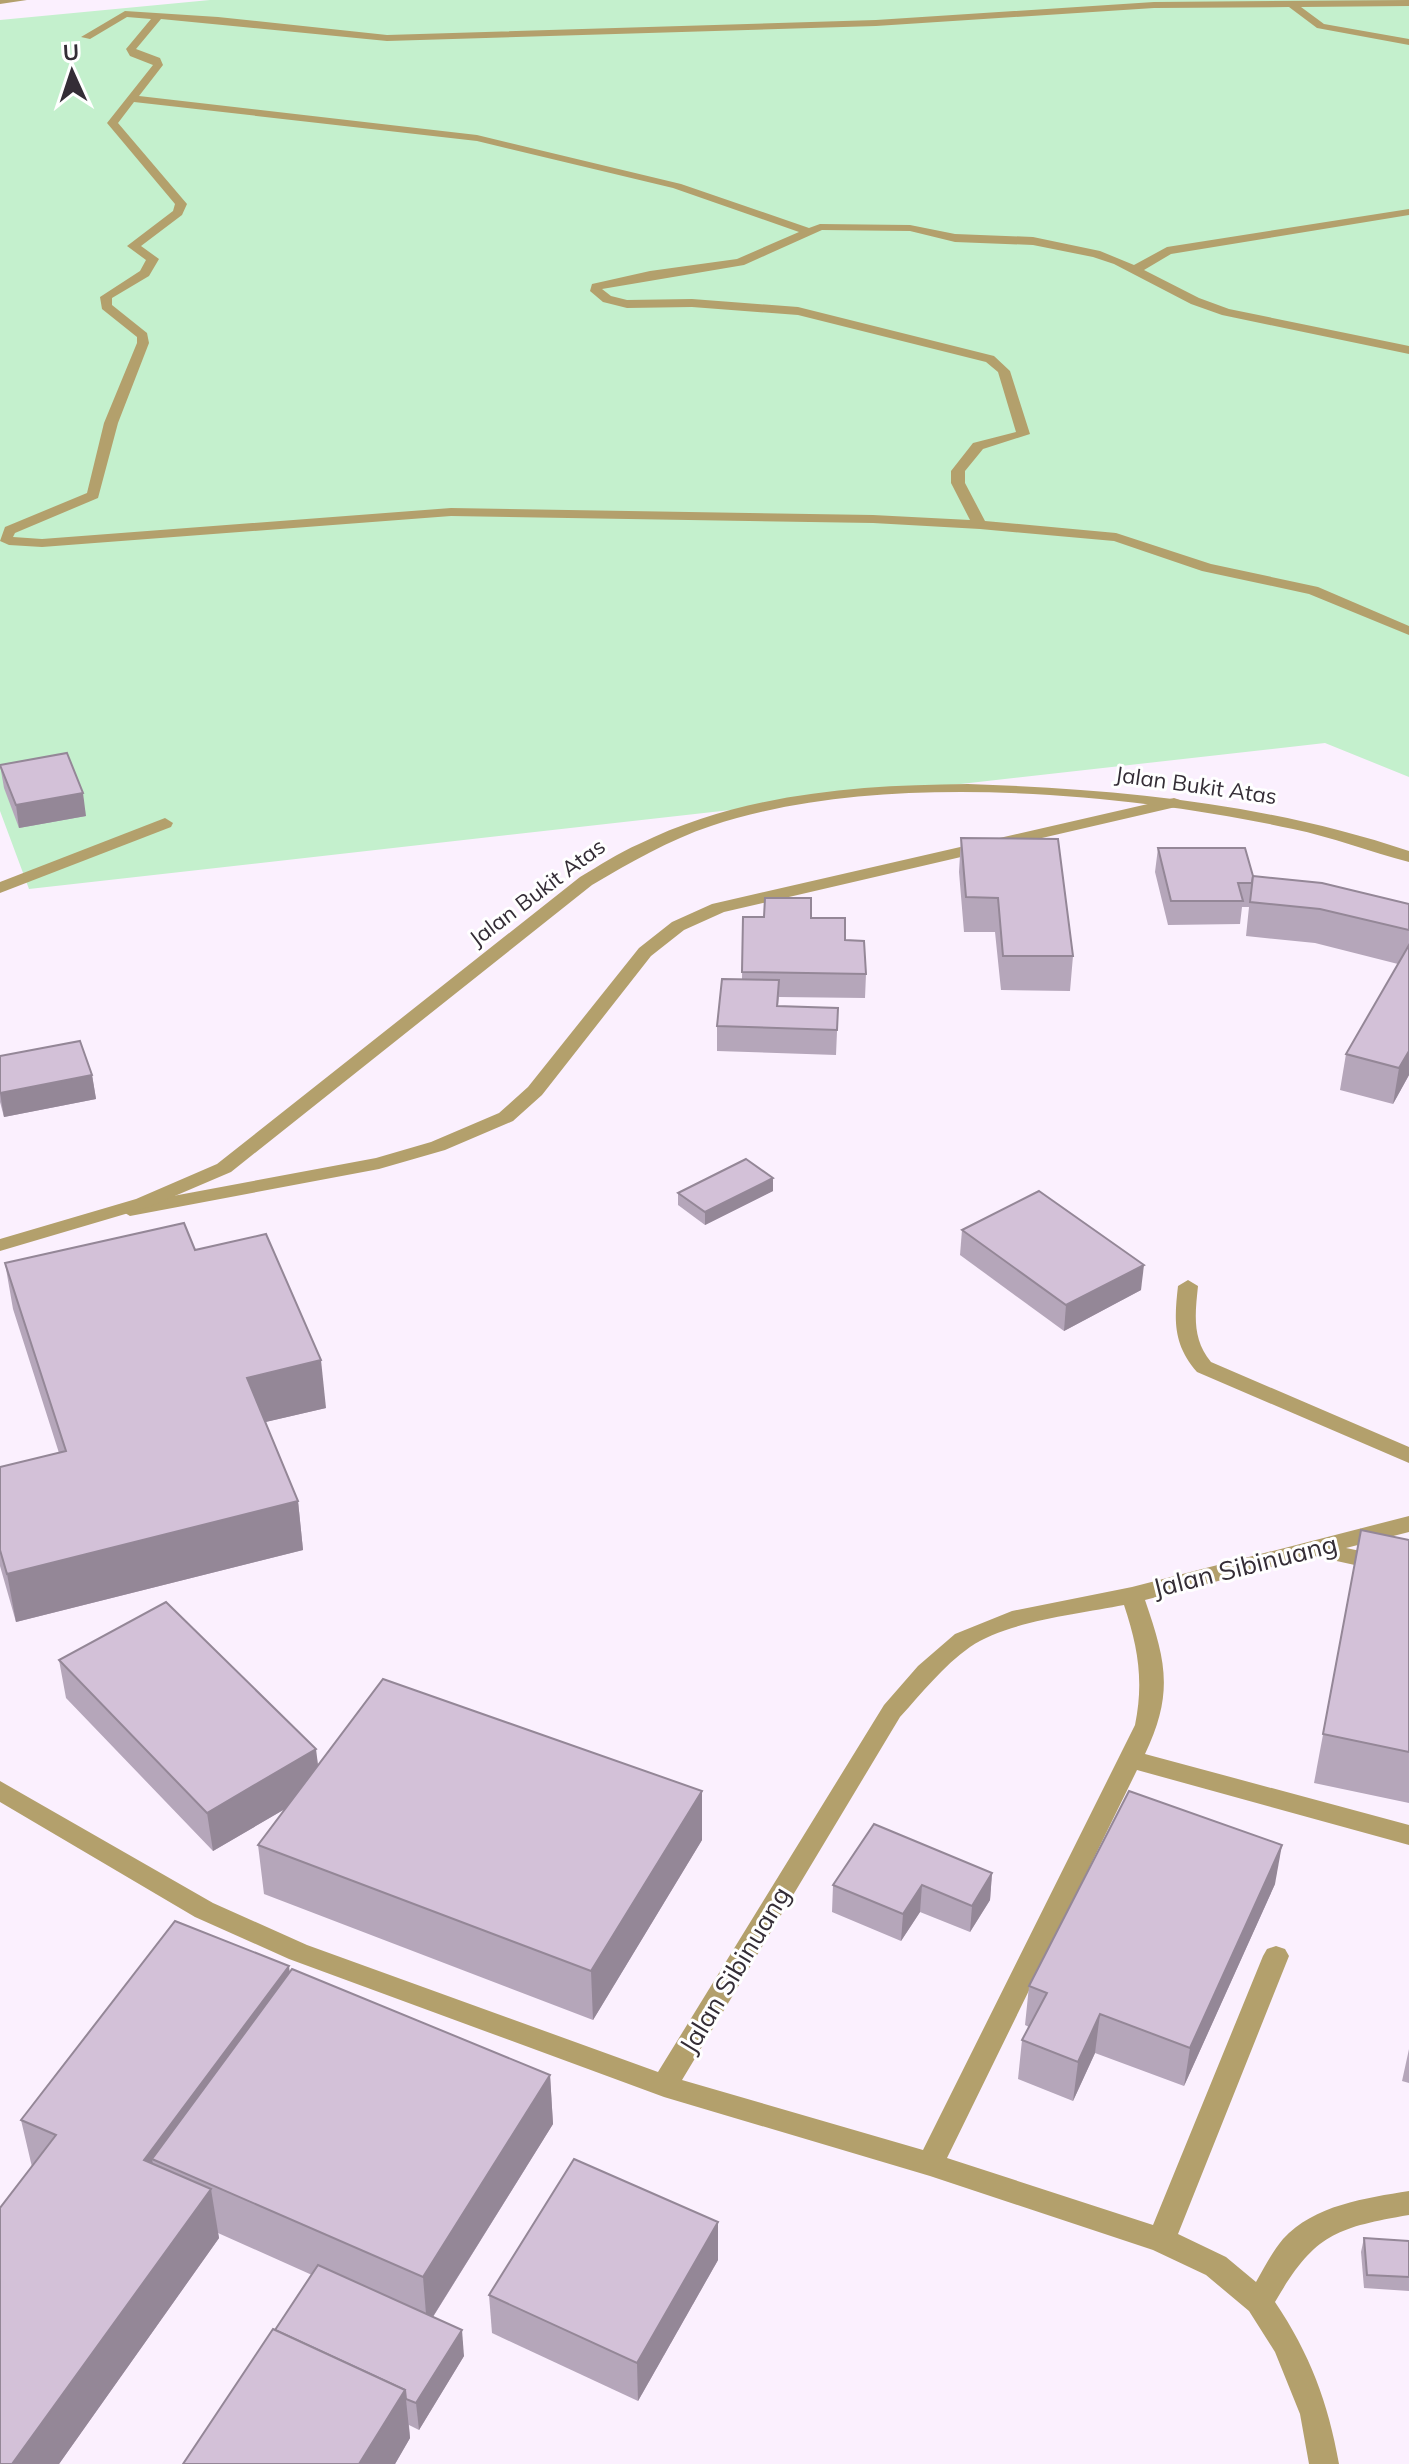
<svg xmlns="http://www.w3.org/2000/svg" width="1409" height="2464" viewBox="0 0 1409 2464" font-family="Mulish,sans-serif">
<rect width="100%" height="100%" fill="#fbf0fe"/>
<!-- green -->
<path fill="#c4f0cd" d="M 210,0 L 1409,0 L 1409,777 L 1325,743 L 29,889 L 0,811 L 0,20 Z"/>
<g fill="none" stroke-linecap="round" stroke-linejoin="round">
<!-- service -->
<g fill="#b3a06c" fill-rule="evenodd">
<path d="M 0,0 L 27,0 L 0,4 Z"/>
<path d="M 1409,0 L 1409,6 L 1301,7 L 1324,24 L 1409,39 L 1409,45 L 1317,28 L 1289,7 L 1154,8 L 876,26 L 387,41 L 161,19 L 136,49 L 160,58 L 163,65 L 139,96 L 477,135 L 681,184 L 809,228 L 820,224 L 910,225 L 955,234 L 1033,237 L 1100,251 L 1134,265 L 1167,247 L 1409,209 L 1409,215 L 1171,254 L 1144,270 L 1199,298 L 1229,309 L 1409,346 L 1409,354 L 1222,315 L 1191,304 L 1114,264 L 1093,257 L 1033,245 L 955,242 L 910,231 L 822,230 L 744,265 L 602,289 L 611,296 L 627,300 L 692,299 L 798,307 L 994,356 L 1010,371 L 1030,434 L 983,449 L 965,471 L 965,483 L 985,521 L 1116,533 L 1211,564 L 1318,587 L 1409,626 L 1409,635 L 1309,594 L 1202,571 L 1114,541 L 980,529 L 873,523 L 451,516 L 42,547 L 9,545 L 0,541 L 5,527 L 87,493 L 104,423 L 137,343 L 137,337 L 102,309 L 100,297 L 140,271 L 146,260 L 127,246 L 173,211 L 175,204 L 107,123 L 153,65 L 130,56 L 126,49 L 151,19 L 127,17 L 90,39 L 81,37 L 125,11 L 218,17 L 387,35 L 876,20 L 1154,2 ZM 134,102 L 477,141 L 673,188 L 799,232 L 737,259 L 650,271 L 592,284 L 590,291 L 603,302 L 627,308 L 692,307 L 798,315 L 986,362 L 998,372 L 1016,432 L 973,443 L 951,471 L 951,483 L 970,520 L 873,515 L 451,508 L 42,539 L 13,537 L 15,533 L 98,498 L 118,423 L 149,343 L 147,333 L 112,305 L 112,298 L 149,276 L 159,259 L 141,246 L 182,215 L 187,204 L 118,123 Z"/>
<path d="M 1174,798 L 1180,800 L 1182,803 L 1180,806 L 724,912 L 684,930 L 651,956 L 542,1095 L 513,1121 L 445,1150 L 379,1169 L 130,1216 L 120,1210 L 130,1204 L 376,1158 L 431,1142 L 499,1113 L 528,1087 L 639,948 L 672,922 L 712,904 Z"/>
<path d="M 165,818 L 173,823 L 171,827 L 0,893 L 0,882 Z"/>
<path d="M 1188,1280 L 1198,1286 C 1195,1315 1192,1339 1211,1362 L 1409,1447 L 1409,1463 L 1197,1372 C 1173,1344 1174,1321 1178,1286 Z"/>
<path d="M 1409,1516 L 1409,1532 L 1346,1548 L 1409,1561 L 1409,1577 L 1314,1556 L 1145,1600 C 1166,1661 1174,1693 1145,1754 L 1409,1825 L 1409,1845 L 1137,1770 L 947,2158 L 1153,2225 L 1263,1956 L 1267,1949 L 1276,1946 L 1285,1949 L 1289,1956 L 1178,2234 L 1226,2257 L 1256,2282 C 1264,2268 1272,2252 1283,2239 C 1314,2205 1366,2198 1409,2191 L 1409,2215 C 1334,2228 1314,2235 1275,2302 C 1310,2354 1328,2402 1339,2464 L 1309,2464 L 1300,2414 L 1275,2352 L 1249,2311 L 1206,2275 L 1153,2250 L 930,2176 L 664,2097 L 289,1959 L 195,1917 L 0,1802 L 0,1781 L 213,1903 L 307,1945 L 658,2072 L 884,1705 L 918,1666 L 955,1634 L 1012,1611 L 1132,1587 ZM 1124,1605 C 1138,1647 1144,1681 1135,1725 L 923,2150 L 682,2080 L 900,1717 C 922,1693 943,1666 970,1647 C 1008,1621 1079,1614 1124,1605 Z"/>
</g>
<!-- minor -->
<path fill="#b3a06c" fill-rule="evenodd" d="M 968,784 C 1118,789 1266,803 1409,851 L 1409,862 C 1370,852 1332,837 1293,829 C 1124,792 877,770 711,826 C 669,840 631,862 592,885 L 231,1172 L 149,1207 L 0,1251 L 0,1239 L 136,1199 L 217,1164 L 580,877 C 599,866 618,853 639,844 C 741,794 855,785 968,784 Z"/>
</g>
<!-- wall -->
<g fill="#b5a6ba">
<path d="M 0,765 L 86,816 L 19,828 L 4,788 Z"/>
<path d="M 961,838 L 1073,956 L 1070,991 L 1001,990 L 995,932 L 964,932 L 959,872 Z"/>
<path d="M 1158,848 L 1253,876 L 1409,904 L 1409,1075 L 1393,1104 L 1340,1090 L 1346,1054 L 1398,964 L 1315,943 L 1246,936 L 1249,907 L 1242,907 L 1240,924 L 1168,925 L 1155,872 Z"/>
<path d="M 743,917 L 811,918 L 845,940 L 866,974 L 865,998 L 779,997 L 778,1006 L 838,1008 L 836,1055 L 717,1051 L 717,1026 L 742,979 Z"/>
<path d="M 0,1056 L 92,1075 L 96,1099 L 4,1117 L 0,1102 Z"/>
<path d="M 773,1191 L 705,1225 L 678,1205 L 678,1193 Z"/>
<path d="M 962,1230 L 1141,1290 L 1064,1331 L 960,1255 Z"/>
<path d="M 195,1250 L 326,1408 L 265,1422 L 298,1501 L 303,1550 L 16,1622 L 0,1566 L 0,1467 L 59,1453 L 13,1309 L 5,1263 Z"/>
<path d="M 1361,1530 L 1409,1540 L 1409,1803 L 1314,1783 Z"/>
<path d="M 59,1660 L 318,1765 L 702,1791 L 702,1840 L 593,2020 L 264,1894 L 258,1845 L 285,1809 L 213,1851 L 66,1698 Z"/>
<path d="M 992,1873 L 990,1900 L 970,1932 L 920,1912 L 901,1941 L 832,1912 L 833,1885 Z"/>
<path d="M 1275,1884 L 1184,2086 L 1095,2053 L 1073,2101 L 1018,2079 L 1022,2040 L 1029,2027 L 1025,2025 L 1029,1986 Z"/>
<path d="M 289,1972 L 550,2075 L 553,2124 L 433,2317 L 464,2356 L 419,2430 L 409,2425 L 410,2438 L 395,2464 L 183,2464 L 312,2275 L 218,2233 L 219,2238 L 59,2464 L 0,2464 L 32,2167 L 21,2120 Z"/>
<path d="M 1409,2049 L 1409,2083 L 1402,2081 Z"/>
<path d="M 1364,2238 L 1409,2241 L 1409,2291 L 1364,2288 L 1361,2252 Z"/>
<path d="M 718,2260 L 638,2401 L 492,2333 L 489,2295 Z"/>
</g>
<!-- shaded-wall -->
<g fill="#948797">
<path d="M 83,793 L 86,816 L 19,828 L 16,805 Z"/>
<path d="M 1409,1051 L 1409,1075 L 1393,1104 L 1399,1068 Z"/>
<path d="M 92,1075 L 96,1099 L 4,1117 L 0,1093 Z"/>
<path d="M 773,1178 L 773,1191 L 705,1225 L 705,1212 Z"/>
<path d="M 1144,1265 L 1141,1290 L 1064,1331 L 1066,1305 Z"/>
<path d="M 321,1360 L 326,1408 L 253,1425 L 247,1378 Z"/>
<path d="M 298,1501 L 303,1550 L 16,1622 L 7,1574 Z"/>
<path d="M 316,1749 L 321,1788 L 213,1851 L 207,1813 Z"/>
<path d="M 702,1791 L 702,1840 L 593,2020 L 591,1971 Z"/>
<path d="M 1282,1845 L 1275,1884 L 1184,2086 L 1190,2048 Z"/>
<path d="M 992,1873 L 990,1900 L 970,1932 L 972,1906 Z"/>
<path d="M 922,1885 L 920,1912 L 901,1941 L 903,1914 Z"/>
<path d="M 289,1966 L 295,2015 L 152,2159 L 159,2201 L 144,2160 Z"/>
<path d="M 1100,2014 L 1095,2053 L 1073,2101 L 1078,2062 Z"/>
<path d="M 550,2075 L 553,2124 L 427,2326 L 423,2277 Z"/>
<path d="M 211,2189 L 219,2238 L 59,2464 L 12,2464 Z"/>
<path d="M 718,2222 L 718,2260 L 638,2401 L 637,2363 Z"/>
<path d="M 462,2330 L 464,2356 L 419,2430 L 416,2403 Z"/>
<path d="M 405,2390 L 410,2438 L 395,2464 L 359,2464 Z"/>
</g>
<!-- building -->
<g fill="#d3c1d8" stroke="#948797" stroke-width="2">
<path d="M 67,753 L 83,793 L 16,805 L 0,765 Z"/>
<path d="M 961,838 L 1058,839 L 1073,956 L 1003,956 L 998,898 L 966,897 Z"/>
<path d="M 1158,848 L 1245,848 L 1253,876 L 1252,883 L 1238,883 L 1243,901 L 1171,901 Z"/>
<path d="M 1253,876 L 1322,883 L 1409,904 L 1409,930 L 1320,909 L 1250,902 Z"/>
<path d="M 765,898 L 811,898 L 811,918 L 845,918 L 845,940 L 864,941 L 866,974 L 742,972 L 743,917 L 764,917 Z"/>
<path d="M 1409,945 L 1409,1051 L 1399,1068 L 1346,1054 Z"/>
<path d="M 722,979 L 779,980 L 777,1006 L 838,1008 L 837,1030 L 717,1026 Z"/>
<path d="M 80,1041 L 92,1075 L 0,1093 L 0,1056 Z"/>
<path d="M 746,1159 L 773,1178 L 705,1212 L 678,1193 Z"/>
<path d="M 1039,1191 L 1144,1265 L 1066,1305 L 962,1230 Z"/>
<path d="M 184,1223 L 195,1250 L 266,1234 L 321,1360 L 247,1378 L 298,1501 L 7,1574 L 0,1550 L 0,1467 L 66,1451 L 5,1263 Z"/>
<path d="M 1361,1530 L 1409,1540 L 1409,1752 L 1323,1734 Z"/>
<path d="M 166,1602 L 316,1749 L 207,1813 L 59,1660 Z"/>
<path d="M 383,1679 L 702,1791 L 591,1971 L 258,1845 Z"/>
<path d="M 1129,1791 L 1282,1845 L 1190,2048 L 1100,2014 L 1078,2062 L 1022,2040 L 1047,1993 L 1029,1986 Z"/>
<path d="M 874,1824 L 992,1873 L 972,1906 L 922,1885 L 903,1914 L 833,1885 Z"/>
<path d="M 175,1921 L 289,1966 L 144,2160 L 211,2189 L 12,2464 L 0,2464 L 0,2208 L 56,2135 L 21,2120 Z"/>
<path d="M 292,1969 L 550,2075 L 423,2277 L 152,2159 Z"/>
<path d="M 574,2159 L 718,2222 L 637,2363 L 489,2295 Z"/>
<path d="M 1364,2238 L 1409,2241 L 1409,2277 L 1367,2275 Z"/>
<path d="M 318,2265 L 462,2330 L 416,2403 L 406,2399 L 405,2390 L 275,2330 Z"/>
<path d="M 273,2329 L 405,2390 L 359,2464 L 183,2464 Z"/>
</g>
<g text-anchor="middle" stroke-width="6" stroke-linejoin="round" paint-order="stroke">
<!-- street labels -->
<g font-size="22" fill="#342d36" stroke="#fff">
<text transform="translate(1196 785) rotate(8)" y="8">Jalan Bukit Atas</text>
<text transform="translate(537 892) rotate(-37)" y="8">Jalan Bukit Atas</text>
</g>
<!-- near-street labels -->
<g font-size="26" fill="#342d36" stroke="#fff">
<text transform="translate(1245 1566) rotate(-14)" y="9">Jalan Sibinuang</text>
<text transform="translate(735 1970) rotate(-59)" y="9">Jalan Sibinuang</text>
</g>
</g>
<!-- north arrow -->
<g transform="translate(72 72) rotate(357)" stroke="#ffffff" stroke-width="6" paint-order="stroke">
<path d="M0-6L14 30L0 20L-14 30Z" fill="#342d36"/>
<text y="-12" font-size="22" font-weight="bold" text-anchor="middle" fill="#342d36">U</text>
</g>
</svg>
